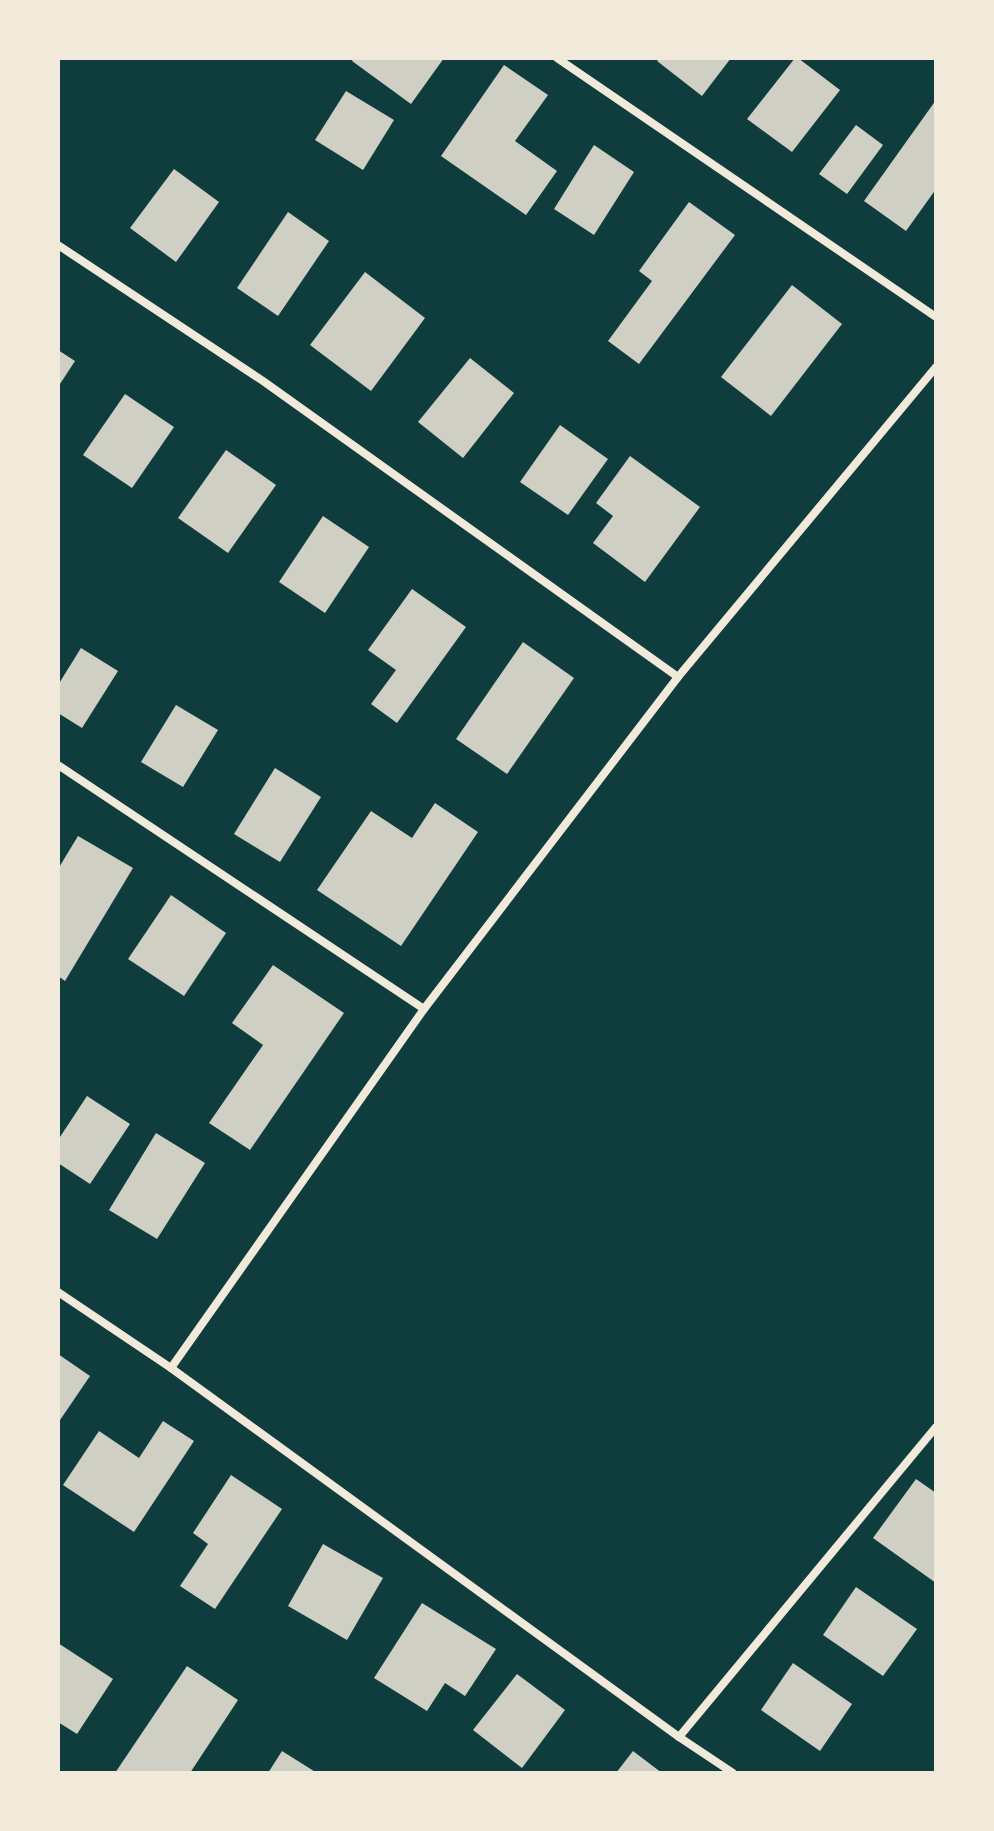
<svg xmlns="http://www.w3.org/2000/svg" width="994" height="1831" viewBox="0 0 994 1831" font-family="'Open Sans',sans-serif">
<rect width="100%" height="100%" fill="#0f3d3e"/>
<!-- building -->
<g fill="#cfcfc3">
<path d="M 354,58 L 444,58 L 411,104 L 352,61 Z"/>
<path d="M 660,58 L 731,58 L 702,96 L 657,61 Z"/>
<path d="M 795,58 L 798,58 L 840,90 L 792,152 L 747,119 Z"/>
<path d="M 504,65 L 548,95 L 515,141 L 557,171 L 526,215 L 441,156 Z"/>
<path d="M 346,91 L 394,120 L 363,170 L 315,140 Z"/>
<path d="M 936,100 L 936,189 L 906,231 L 864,201 Z"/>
<path d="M 856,125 L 883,145 L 847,194 L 819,174 Z"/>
<path d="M 594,145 L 634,172 L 594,235 L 554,209 Z"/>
<path d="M 174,169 L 219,202 L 176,262 L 130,228 Z"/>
<path d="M 689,202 L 735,235 L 639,364 L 608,341 L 652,281 L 639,271 Z"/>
<path d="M 288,212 L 329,241 L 278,316 L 237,288 Z"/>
<path d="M 365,272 L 425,318 L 371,391 L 310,345 Z"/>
<path d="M 792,285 L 842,324 L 771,416 L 721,377 Z"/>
<path d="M 58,350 L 75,361 L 58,387 Z"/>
<path d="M 470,358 L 514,393 L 463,458 L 418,422 Z"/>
<path d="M 125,394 L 174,427 L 132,488 L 83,455 Z"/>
<path d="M 560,425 L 608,459 L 568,515 L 520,482 Z"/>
<path d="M 226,450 L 276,485 L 228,553 L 178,518 Z"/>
<path d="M 630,456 L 700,507 L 645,582 L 593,543 L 613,516 L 596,503 Z"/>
<path d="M 323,516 L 369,547 L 325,613 L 279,582 Z"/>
<path d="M 412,589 L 466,627 L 397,723 L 371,704 L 396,670 L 368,650 Z"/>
<path d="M 523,642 L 574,678 L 507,774 L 456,739 Z"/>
<path d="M 81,648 L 118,671 L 82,728 L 58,713 L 58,685 Z"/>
<path d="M 176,705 L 218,730 L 183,787 L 141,762 Z"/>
<path d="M 275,768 L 321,797 L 280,862 L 234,834 Z"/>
<path d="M 435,803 L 478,832 L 401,946 L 317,890 L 371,811 L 412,838 Z"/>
<path d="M 78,836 L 133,868 L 65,981 L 58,976 L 58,869 Z"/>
<path d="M 171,895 L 226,933 L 184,996 L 128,959 Z"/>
<path d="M 273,965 L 344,1013 L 250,1150 L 209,1123 L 263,1045 L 232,1023 Z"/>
<path d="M 87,1096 L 130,1124 L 90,1184 L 58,1163 L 58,1140 Z"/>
<path d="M 156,1133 L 205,1163 L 157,1239 L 109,1210 Z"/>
<path d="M 58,1354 L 90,1376 L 58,1423 Z"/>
<path d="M 163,1421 L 194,1441 L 134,1532 L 63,1485 L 99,1431 L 139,1458 Z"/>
<path d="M 231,1475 L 282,1509 L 215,1609 L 180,1586 L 208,1544 L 193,1533 Z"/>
<path d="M 916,1479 L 936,1493 L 936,1583 L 873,1538 Z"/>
<path d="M 323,1544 L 383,1578 L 347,1640 L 288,1606 Z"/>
<path d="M 856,1587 L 917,1629 L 883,1676 L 823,1635 Z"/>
<path d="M 422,1603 L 496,1649 L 465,1696 L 445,1683 L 427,1711 L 374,1678 Z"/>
<path d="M 58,1643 L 113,1679 L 77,1734 L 58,1722 Z"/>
<path d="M 793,1663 L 852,1704 L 820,1751 L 761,1710 Z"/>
<path d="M 187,1666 L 238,1700 L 190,1773 L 115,1773 Z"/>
<path d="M 517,1674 L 565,1710 L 522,1768 L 473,1730 Z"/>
<path d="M 282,1751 L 317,1773 L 268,1773 Z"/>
<path d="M 633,1751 L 662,1773 L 616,1773 Z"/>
</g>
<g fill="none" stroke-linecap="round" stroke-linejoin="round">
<!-- minor -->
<g stroke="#f1e9da" stroke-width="8">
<path d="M 557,58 L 936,317"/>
<path d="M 58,245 L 263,381 L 678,677"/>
<path d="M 58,765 L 424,1009"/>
<path d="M 58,1292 L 171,1368 L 679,1737 L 733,1773"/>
<path d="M 171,1368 L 424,1009 L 678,677 L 936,367"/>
<path d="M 679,1737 L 936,1427"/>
</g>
</g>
<!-- border -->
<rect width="994" height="1831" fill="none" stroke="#f1e9da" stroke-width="120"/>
</svg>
